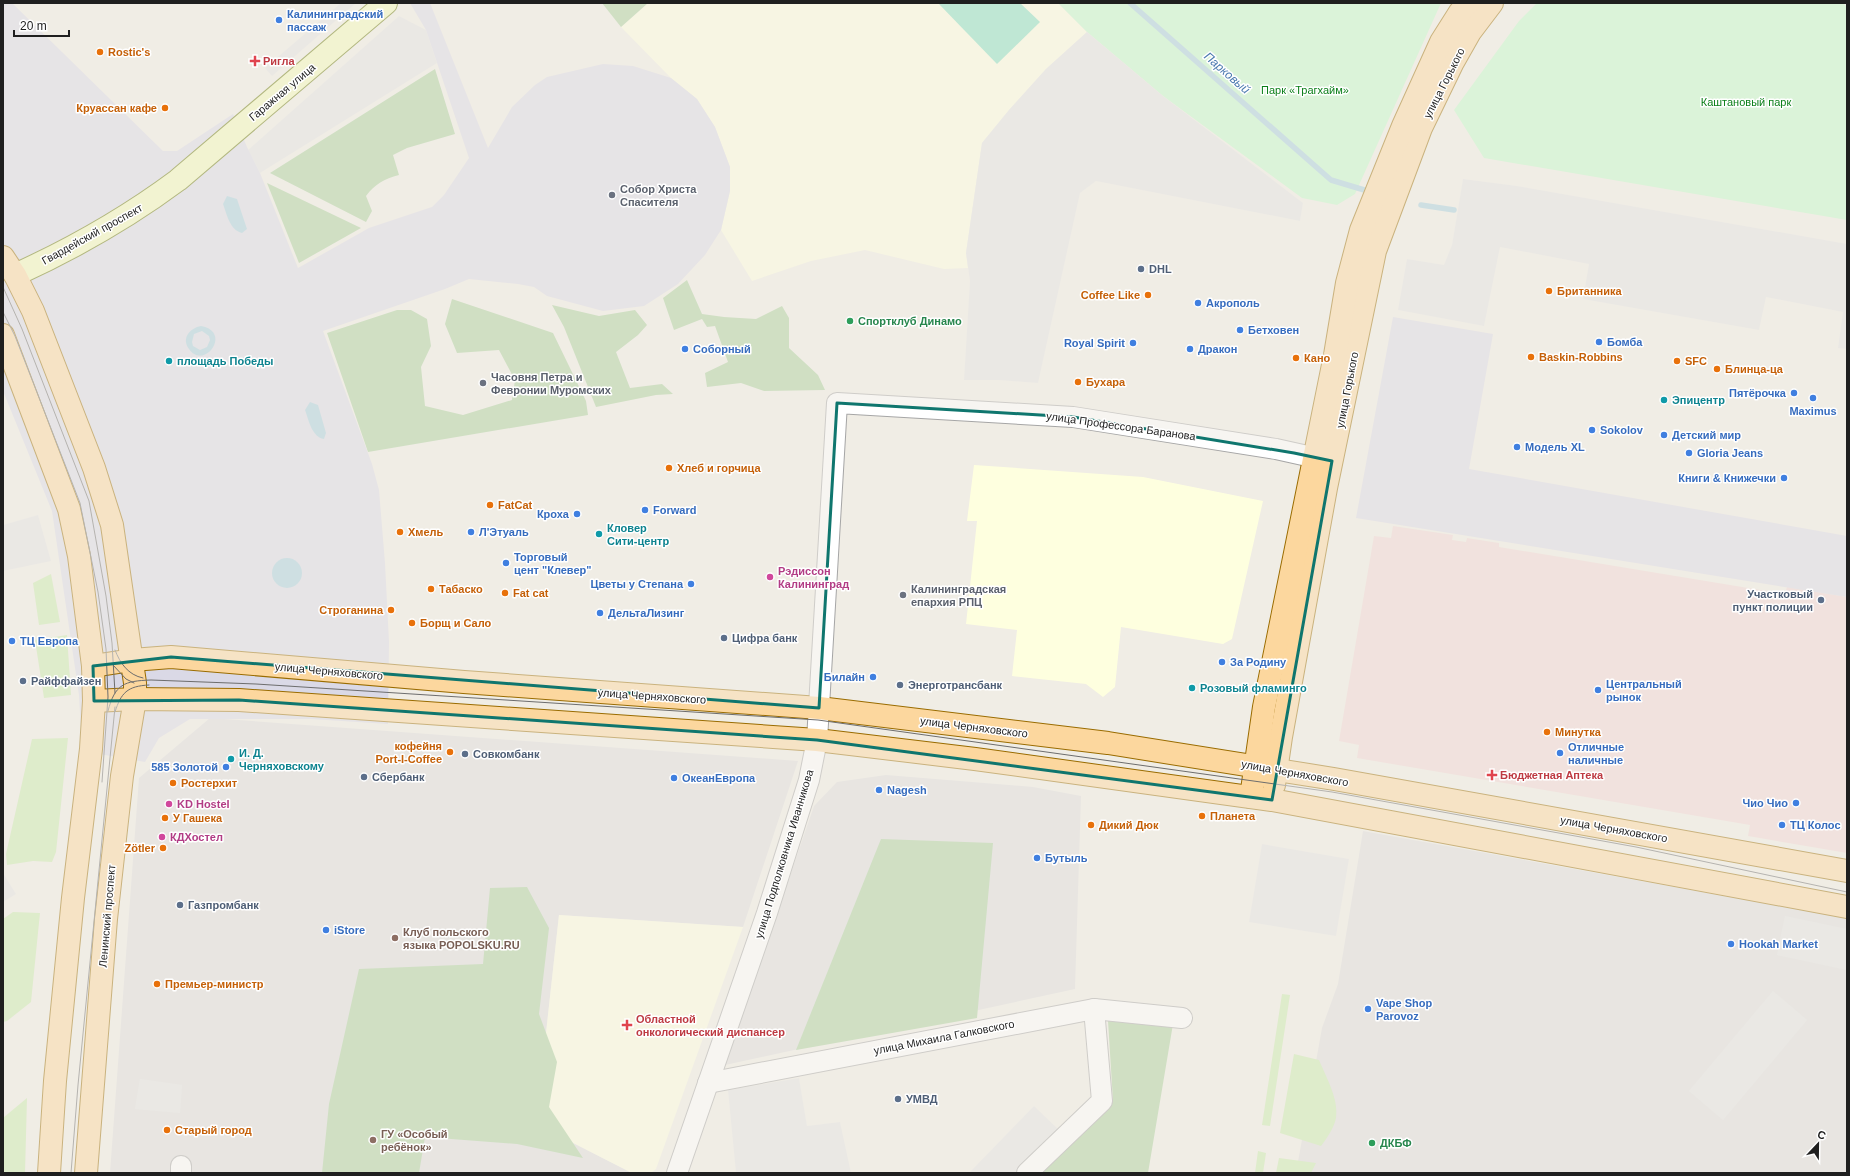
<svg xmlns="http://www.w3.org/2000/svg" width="1850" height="1176" viewBox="0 0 1850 1176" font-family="Arial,sans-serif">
<rect width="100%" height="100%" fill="#f0ede5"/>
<!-- residential -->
<g fill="#dddcdc">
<path d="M 210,718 L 798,761 L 743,927 L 559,915 L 536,1124 L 632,1173 L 110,1173 L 139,778 Z"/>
<path d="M 886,775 L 1033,787 L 1081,796 L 1075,989 L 725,1065 L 814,806 L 837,782 Z"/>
<path d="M 1363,831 L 1847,918 L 1847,1173 L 1296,1173 L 1322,1028 L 1338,984 Z"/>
</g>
<!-- commercial -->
<path fill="#f1d6d4" d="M 1393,526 L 1453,535 L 1452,540 L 1466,542 L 1467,538 L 1499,543 L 1499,547 L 1785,594 L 1787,587 L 1847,597 L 1847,853 L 1748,836 L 1750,825 L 1357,758 L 1359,745 L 1339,741 L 1374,536 L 1391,538 Z"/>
<!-- education -->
<g fill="#feffdf">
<path d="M 648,3 L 1058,3 L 1087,32 L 1046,69 L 1009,110 L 982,143 L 966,253 L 968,268 L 944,269 L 865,250 L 811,261 L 752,281 L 721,230 L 730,191 L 730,167 L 715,127 L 697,99 L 671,78 L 621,27 Z"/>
<path d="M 974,465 L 1143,477 L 1263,501 L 1232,639 L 1223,644 L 1121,627 L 1115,687 L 1103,697 L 1086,684 L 1012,676 L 1017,630 L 966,624 L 977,521 L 967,521 Z"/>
<path d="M 559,915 L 743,927 L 656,1169 L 651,1173 L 632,1173 L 536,1124 Z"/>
</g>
<!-- grass -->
<g fill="#c8eaab">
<path d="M 51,574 L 60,622 L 39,625 L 33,583 Z"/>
<path d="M 67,635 L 71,695 L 44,698 L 35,640 Z"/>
<path d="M 68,738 L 56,852 L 52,862 L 33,861 L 7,865 L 6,854 L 32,739 Z"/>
<path d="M 13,912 L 40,913 L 31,1002 L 7,1021 L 3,1022 L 3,919 Z"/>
<path d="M 1282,994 L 1290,995 L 1270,1126 L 1262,1125 Z"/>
<path d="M 1294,1054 L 1319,1060 C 1326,1077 1339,1099 1336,1118 C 1334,1128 1327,1138 1321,1146 L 1280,1133 Z"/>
<path d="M 27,1098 L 25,1173 L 3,1173 L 3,1118 Z"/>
<path d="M 1258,1151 L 1266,1153 L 1263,1173 L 1255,1173 Z"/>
<path d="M 1279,1158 L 1316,1163 L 1311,1173 L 1276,1173 Z"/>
</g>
<!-- forest -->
<g fill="#a8cf9a">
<path d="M 602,3 L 648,3 L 621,27 Z"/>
<path d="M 435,69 L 455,134 L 407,148 L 393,155 L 399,175 C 384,179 375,184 366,196 L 372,211 L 366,222 L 270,173 Z"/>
<path d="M 267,183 L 361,228 L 299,263 Z"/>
<path d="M 687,280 L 702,314 L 724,317 L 756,319 L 782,306 L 789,318 L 789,348 L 818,375 L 825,390 L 764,391 L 741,383 L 707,387 L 705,373 L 728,362 L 715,326 L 707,327 L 702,319 L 674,330 L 663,298 Z"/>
<path d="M 452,299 L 553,333 L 586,401 L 588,415 L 368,452 L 327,333 L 397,310 L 411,310 L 427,319 L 431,346 L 421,367 L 425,406 L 463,415 L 512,400 L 515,380 L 499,350 L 457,353 L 445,324 Z"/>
<path d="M 552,305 L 599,316 L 635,310 L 647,325 L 638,335 L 616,352 L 630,388 L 662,384 L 673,394 L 656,395 L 596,407 L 564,327 Z"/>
<path d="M 881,839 L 993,843 L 977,1018 L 796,1050 Z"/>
<path d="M 527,887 L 549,928 L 539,1014 L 557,1062 L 549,1107 L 583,1158 L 517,1144 L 425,1137 L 419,1173 L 322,1173 L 329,1104 L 359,969 L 483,964 L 490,888 Z"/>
<path d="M 1108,1021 L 1173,1024 L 1148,1173 L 1035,1173 L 1113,1101 Z"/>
</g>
<!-- park -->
<g fill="#c2fac9">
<path d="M 1058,3 L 1441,3 L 1355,194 L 1337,205 L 1302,198 L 1163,96 L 1087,32 Z"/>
<path d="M 1537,3 L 1843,3 L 1847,7 L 1847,220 L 1484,158 L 1454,110 L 1519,21 Z"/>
</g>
<!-- pitch -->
<path fill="#83dfbf" d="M 938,3 L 1020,3 L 1040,22 L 997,64 Z"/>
<!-- parking -->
<g fill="#e3e3e3">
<path d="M 341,3 L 356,3 L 272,76 L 265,68 Z"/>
<path d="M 399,16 L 426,30 L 437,63 L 260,173 L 248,150 Z"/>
<path d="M 1087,32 L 1163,96 L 1303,203 L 1300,221 L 1096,181 L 1080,193 L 1038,383 L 999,380 L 964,380 L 970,281 L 966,253 L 982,143 L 1009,110 L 1046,69 Z"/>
<path d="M 1463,179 L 1517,186 L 1847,244 L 1847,349 L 1838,348 L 1843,312 L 1766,297 L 1759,330 L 1583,299 L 1589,264 L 1500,247 L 1484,326 L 1398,310 L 1407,259 L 1444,265 L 1452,245 Z"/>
<path d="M 38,515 L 51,561 L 3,571 L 3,525 Z"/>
<path d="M 1262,844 L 1349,859 L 1336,936 L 1249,922 Z"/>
<path d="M 3,873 L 16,894 L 3,902 Z"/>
<path d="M 1785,916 L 1847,929 L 1847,970 L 1777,955 Z"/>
<path d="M 1773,991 L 1807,1020 L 1723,1120 L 1689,1091 Z"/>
<path d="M 799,1078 L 807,1126 L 840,1122 L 851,1173 L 736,1173 L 728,1090 Z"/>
<path d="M 140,1079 L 182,1085 L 180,1113 L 135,1109 Z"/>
<path d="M 1034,1106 L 1060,1131 L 1016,1173 L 969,1173 Z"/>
</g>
<!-- plaza -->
<g fill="#dad9e6">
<path d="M 3,3 L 12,3 L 163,151 L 177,151 L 233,114 L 247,147 L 260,173 L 298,268 L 369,228 L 432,207 L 444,195 L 469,158 L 426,30 L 410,3 L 430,3 L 488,148 L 512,107 L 535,85 L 547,77 L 603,64 L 633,66 L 671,78 L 697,99 L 715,127 L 730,167 L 730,191 L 721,230 L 705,255 L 678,284 L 644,306 L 603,311 L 547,296 L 534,287 L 518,284 L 469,279 L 445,289 L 323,331 L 372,464 L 379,490 L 385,563 L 389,642 L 388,724 L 311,719 L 190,719 L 159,738 L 145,762 L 82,751 L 79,695 L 52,511 L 3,391 Z"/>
<path d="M 1393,317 L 1493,334 L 1469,469 L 1847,536 L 1847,597 L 1356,518 Z"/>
</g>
<!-- water -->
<g fill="#a5cfde" fill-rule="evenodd">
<path d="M 227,196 L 237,199 L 247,229 L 242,233 C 230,230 227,215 223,204 Z"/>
<path d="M 201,326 C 233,332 204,371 189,349 C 181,338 190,328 201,326 ZM 202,331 L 209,336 L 210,340 L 207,347 L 200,350 L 193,346 L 192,342 L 194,334 Z"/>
<path d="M 310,402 L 318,405 L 326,433 L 324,439 C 312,437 309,421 305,410 Z"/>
<circle cx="287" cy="573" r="15"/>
</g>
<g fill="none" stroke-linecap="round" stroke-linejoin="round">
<!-- stream -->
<g stroke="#a5cfde" stroke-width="5.5">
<path d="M 1130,3 L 1331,180 L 1371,192"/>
<path d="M 1421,205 L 1454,210"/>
</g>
<defs>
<g id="minor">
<path d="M 708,1083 L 1094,1009 L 1182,1018"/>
<path d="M 181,1173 L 181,1166"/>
<path d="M 677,1173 L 767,913 L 809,780 L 817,740 L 837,403 L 1073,417 L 1276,449 L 1330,461"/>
<path d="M 1027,1173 L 1102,1101 L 1094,1009"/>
</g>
<path id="secondary" d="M 15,275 C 72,249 127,218 178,180 L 386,3"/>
<g id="primary">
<path d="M 3,257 L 15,275 L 33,311 L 94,468 L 112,525 L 135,683 L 135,699 L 122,776 L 106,919 L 86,1173"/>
<path d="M 3,335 L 69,509 L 79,556 L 93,666 L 94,701 L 91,749 L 73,898 L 55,1081 L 49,1173"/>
<path d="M 93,666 L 132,660 L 171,657 L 464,682 L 819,708 L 1108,743 L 1334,779 L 1847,871"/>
<path d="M 94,701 L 135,699 L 239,700 L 817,740 L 975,759 L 1272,800 L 1847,907"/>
<path d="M 1274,785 L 1281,737 L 1326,488 L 1375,251 L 1421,128 L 1453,62 L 1470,32 L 1492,3"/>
<path d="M 1251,797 L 1264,707 L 1335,355 L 1347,283 L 1361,230 L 1403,126 L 1441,42 L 1460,12 L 1468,3"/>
</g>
</defs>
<!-- minor casing -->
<use href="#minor" stroke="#a6a6a6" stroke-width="22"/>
<!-- secondary casing -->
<use href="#secondary" stroke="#677704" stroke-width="24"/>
<!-- primary casing -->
<use href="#primary" stroke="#9a6c00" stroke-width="24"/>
<!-- minor -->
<use href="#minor" stroke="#fff" stroke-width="20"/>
<!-- secondary -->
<use href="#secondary" stroke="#f4fab9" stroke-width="22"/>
<!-- primary -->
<use href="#primary" stroke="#fcd79e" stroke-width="22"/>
<!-- tram -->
<g stroke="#6d6d6d" stroke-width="1">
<path d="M 3,287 L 22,329 L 89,501 L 106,596 L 112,643 L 115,693"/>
<path d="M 3,312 L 15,336 L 80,503 L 98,592 L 106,649 L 108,697 L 102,782"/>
<path d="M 115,650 C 120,663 128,675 143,678"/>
<path d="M 113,665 L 126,679 L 134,683"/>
<path d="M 108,711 C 115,684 124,681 151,680 L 256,684 L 818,720 L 1332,792 L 1636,847 L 1847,892"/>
<path d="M 115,712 C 121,693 127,686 149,685"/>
<path d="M 71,1173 L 78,1085 L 115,707"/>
</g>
</g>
<!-- marked area -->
<path d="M0 0H1850V1176H0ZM 837,403 L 1073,417 L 1294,453 L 1332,461 L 1272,800 L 817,740 L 239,700 L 94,701 L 93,666 L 171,657 L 819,708 Z" fill="#f0ede5" fill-opacity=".55" fill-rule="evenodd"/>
<path fill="none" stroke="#0f766e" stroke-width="3" stroke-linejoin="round" d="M 837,403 L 1073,417 L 1294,453 L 1332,461 L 1272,800 L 817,740 L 239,700 L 94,701 L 93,666 L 171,657 L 819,708 Z"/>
<!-- markers -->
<g fill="#3f7fe0" stroke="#fff" stroke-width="1.5">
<circle cx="279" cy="20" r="4"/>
<circle cx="1198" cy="303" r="4"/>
<circle cx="1240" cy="330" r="4"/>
<circle cx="1599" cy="342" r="4"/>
<circle cx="1133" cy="343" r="4"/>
<circle cx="685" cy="349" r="4"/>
<circle cx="1190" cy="349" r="4"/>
<circle cx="1794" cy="393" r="4"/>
<circle cx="1813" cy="398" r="4"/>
<circle cx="1592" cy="430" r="4"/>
<circle cx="1664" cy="435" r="4"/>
<circle cx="1517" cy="447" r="4"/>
<circle cx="1689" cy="453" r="4"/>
<circle cx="1784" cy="478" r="4"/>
<circle cx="645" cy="510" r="4"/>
<circle cx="577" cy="514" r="4"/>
<circle cx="471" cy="532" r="4"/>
<circle cx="506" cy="563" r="4"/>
<circle cx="691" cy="584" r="4"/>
<circle cx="600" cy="613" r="4"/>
<circle cx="12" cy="641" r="4"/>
<circle cx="1222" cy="662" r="4"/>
<circle cx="873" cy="677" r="4"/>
<circle cx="1598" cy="690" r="4"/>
<circle cx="1560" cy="753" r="4"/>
<circle cx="226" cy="767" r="4"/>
<circle cx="674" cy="778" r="4"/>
<circle cx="879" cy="790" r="4"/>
<circle cx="1796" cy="803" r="4"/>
<circle cx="1782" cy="825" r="4"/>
<circle cx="1037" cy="858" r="4"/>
<circle cx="326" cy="930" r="4"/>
<circle cx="1731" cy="944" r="4"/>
<circle cx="1368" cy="1009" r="4"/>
</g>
<g fill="#e8710a" stroke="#fff" stroke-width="1.5">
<circle cx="100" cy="52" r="4"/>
<circle cx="165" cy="108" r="4"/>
<circle cx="1549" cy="291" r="4"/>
<circle cx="1148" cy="295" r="4"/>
<circle cx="1531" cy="357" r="4"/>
<circle cx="1296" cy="358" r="4"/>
<circle cx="1677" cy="361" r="4"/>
<circle cx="1717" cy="369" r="4"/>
<circle cx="1078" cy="382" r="4"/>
<circle cx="669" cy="468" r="4"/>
<circle cx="490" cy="505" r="4"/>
<circle cx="400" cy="532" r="4"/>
<circle cx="431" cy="589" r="4"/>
<circle cx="505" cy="593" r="4"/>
<circle cx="391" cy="610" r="4"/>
<circle cx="412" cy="623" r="4"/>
<circle cx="1547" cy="732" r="4"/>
<circle cx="450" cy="752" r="4"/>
<circle cx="173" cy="783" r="4"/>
<circle cx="1202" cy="816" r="4"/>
<circle cx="165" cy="818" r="4"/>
<circle cx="1091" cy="825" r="4"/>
<circle cx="163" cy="848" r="4"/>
<circle cx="157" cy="984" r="4"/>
<circle cx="167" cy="1130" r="4"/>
</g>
<g fill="#e0444e" stroke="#fff" stroke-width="1.5">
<path d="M253 55h4v4h4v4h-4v4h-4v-4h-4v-4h4z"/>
<path d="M1490 769h4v4h4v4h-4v4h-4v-4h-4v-4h4z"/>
<path d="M625 1019h4v4h4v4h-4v4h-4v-4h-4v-4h4z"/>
</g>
<g fill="#6b7280" stroke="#fff" stroke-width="1.5">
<circle cx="612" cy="195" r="4"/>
<circle cx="483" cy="383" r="4"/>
<circle cx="903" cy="595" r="4"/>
</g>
<g fill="#5c6f8a" stroke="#fff" stroke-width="1.5">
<circle cx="1141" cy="269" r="4"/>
<circle cx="1821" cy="600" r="4"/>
<circle cx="724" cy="638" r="4"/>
<circle cx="23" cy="681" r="4"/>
<circle cx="900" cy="685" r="4"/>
<circle cx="465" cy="754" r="4"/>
<circle cx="364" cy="777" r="4"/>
<circle cx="180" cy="905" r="4"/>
<circle cx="898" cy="1099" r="4"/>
</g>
<g fill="#2e9e5b" stroke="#fff" stroke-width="1.5">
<circle cx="850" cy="321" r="4"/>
<circle cx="1372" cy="1143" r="4"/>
</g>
<g fill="#0f9aa8" stroke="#fff" stroke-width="1.5">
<circle cx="169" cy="361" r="4"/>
<circle cx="1664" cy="400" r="4"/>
<circle cx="599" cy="534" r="4"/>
<circle cx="1192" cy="688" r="4"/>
<circle cx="231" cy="759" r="4"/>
</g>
<g fill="#d1479c" stroke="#fff" stroke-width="1.5">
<circle cx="770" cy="577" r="4"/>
<circle cx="169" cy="804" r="4"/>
<circle cx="162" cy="837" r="4"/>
</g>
<g fill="#8d6e63" stroke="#fff" stroke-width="1.5">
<circle cx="395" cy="938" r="4"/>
<circle cx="373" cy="1140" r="4"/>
</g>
<g text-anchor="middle" stroke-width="3" stroke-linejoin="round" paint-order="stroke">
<!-- shop labels -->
<g font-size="11" font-weight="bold" fill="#366cbe" stroke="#fff" text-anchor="start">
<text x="287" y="18">Калининградский<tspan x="287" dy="13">пассаж</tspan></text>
<text x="1206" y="307">Акрополь</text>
<text x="1248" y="334">Бетховен</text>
<text x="1607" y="346">Бомба</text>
<text x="1125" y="347" text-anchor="end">Royal Spirit</text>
<text x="693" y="353">Соборный</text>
<text x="1198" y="353">Дракон</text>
<text x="1786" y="397" text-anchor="end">Пятёрочка</text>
<text x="1813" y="415" text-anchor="middle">Maximus</text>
<text x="1600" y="434">Sokolov</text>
<text x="1672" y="439">Детский мир</text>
<text x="1525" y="451">Модель XL</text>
<text x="1697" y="457">Gloria Jeans</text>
<text x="1776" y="482" text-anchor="end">Книги &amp; Книжечки</text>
<text x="653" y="514">Forward</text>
<text x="569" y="518" text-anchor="end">Кроха</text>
<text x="479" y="536">Л'Этуаль</text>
<text x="514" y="561">Торговый<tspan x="514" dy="13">цент "Клевер"</tspan></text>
<text x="683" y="588" text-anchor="end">Цветы у Степана</text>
<text x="608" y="617">ДельтаЛизинг</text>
<text x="20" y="645">ТЦ Европа</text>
<text x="1230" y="666">За Родину</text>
<text x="865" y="681" text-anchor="end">Билайн</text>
<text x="1606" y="688">Центральный<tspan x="1606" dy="13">рынок</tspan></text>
<text x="1568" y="751">Отличные<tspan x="1568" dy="13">наличные</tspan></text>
<text x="218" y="771" text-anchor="end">585 Золотой</text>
<text x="682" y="782">ОкеанЕвропа</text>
<text x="887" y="794">Nagesh</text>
<text x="1788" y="807" text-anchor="end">Чио Чио</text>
<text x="1790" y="829">ТЦ Колос</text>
<text x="1045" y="862">Бутыль</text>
<text x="334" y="934">iStore</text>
<text x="1739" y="948">Hookah Market</text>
<text x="1376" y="1007">Vape Shop<tspan x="1376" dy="13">Parovoz</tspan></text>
</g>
<!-- food labels -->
<g font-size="11" font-weight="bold" fill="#c56008" stroke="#fff" text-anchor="start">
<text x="108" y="56">Rostic's</text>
<text x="157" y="112" text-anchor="end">Круассан кафе</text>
<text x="1557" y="295">Британника</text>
<text x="1140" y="299" text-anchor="end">Coffee Like</text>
<text x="1539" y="361">Baskin-Robbins</text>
<text x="1304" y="362">Кано</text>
<text x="1685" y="365">SFC</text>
<text x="1725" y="373">Блинца-ца</text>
<text x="1086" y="386">Бухара</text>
<text x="677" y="472">Хлеб и горчица</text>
<text x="498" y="509">FatCat</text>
<text x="408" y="536">Хмель</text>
<text x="439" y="593">Табаско</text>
<text x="513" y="597">Fat cat</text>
<text x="383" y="614" text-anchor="end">Строганина</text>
<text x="420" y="627">Борщ и Сало</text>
<text x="1555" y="736">Минутка</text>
<text x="442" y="750" text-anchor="end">кофейня<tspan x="442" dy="13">Port-I-Coffee</tspan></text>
<text x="181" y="787">Ростерхит</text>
<text x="1210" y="820">Планета</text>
<text x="173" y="822">У Гашека</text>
<text x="1099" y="829">Дикий Дюк</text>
<text x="155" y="852" text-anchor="end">Zötler</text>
<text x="165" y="988">Премьер-министр</text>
<text x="175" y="1134">Старый город</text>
</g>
<!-- health labels -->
<g font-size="11" font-weight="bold" fill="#be3a42" stroke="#fff" text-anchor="start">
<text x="263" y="65">Ригла</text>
<text x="1500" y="779">Бюджетная Аптека</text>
<text x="636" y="1023">Областной<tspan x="636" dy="13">онкологический диспансер</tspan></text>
</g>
<!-- street labels -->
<g font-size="11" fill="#1f1f1f" stroke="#fff">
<text transform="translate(1444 83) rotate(-63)" y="4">улица Горького</text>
<text transform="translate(282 92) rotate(-40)" y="4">Гаражная улица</text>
<text transform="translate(92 234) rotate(-29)" y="4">Гвардейский проспект</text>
<text transform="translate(1347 390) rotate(-79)" y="4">улица Горького</text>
<text transform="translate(1121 426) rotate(8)" y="4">улица Профессора Баранова</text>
<text transform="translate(329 671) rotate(5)" y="4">улица Черняховского</text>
<text transform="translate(652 696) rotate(4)" y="4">улица Черняховского</text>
<text transform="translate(974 727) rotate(7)" y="4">улица Черняховского</text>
<text transform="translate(1295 773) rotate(10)" y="4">улица Черняховского</text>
<text transform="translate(1614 829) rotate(10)" y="4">улица Черняховского</text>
<text transform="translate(784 854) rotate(-73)" y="4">улица Подполковника Иванникова</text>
<text transform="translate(107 916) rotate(-85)" y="4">Ленинский проспект</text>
<text transform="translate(944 1037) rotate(-11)" y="4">улица Михаила Галковского</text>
</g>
<!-- park labels -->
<g font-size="11" fill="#0b7f19" stroke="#fff">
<text x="1305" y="94">Парк «Трагхайм»</text>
<text x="1746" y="106">Каштановый парк</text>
</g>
<!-- worship labels -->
<g font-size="11" font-weight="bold" fill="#5b616d" stroke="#fff" text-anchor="start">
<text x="620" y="193">Собор Христа<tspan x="620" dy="13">Спасителя</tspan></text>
<text x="491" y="381">Часовня Петра и<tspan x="491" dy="13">Февронии Муромских</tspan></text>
<text x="911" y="593">Калининградская<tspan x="911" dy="13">епархия РПЦ</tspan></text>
</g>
<!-- service labels -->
<g font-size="11" font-weight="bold" fill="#4e5e75" stroke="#fff" text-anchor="start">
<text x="1149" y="273">DHL</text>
<text x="1813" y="598" text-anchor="end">Участковый<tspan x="1813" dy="13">пункт полиции</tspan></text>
<text x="732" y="642">Цифра банк</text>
<text x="31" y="685">Райффайзен</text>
<text x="908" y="689">Энерготрансбанк</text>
<text x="473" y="758">Совкомбанк</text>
<text x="372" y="781">Сбербанк</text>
<text x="188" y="909">Газпромбанк</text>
<text x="906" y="1103">УМВД</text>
</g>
<!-- leisure labels -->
<g font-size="11" font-weight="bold" fill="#27864d" stroke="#fff" text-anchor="start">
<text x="858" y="325">Спортклуб Динамо</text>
<text x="1380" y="1147">ДКБФ</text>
</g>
<!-- culture labels -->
<g font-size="11" font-weight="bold" fill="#0d838f" stroke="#fff" text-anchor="start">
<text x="177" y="365">площадь Победы</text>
<text x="1672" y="404">Эпицентр</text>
<text x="607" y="532">Кловер<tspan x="607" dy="13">Сити-центр</tspan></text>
<text x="1200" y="692">Розовый фламинго</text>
<text x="239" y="757">И. Д.<tspan x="239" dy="13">Черняховскому</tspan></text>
</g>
<!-- hotel labels -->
<g font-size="11" font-weight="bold" fill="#b23c85" stroke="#fff" text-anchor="start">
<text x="778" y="575">Рэдиссон<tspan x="778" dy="13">Калининград</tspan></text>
<text x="177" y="808">KD Hostel</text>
<text x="170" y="841">КДХостел</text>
</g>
<!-- education labels -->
<g font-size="11" font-weight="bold" fill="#785e54" stroke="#fff" text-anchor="start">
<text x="403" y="936">Клуб польского<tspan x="403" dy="13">языка POPOLSKU.RU</tspan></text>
<text x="381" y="1138">ГУ «Особый<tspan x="381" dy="13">ребёнок»</tspan></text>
</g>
<!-- water labels -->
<g font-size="12" font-style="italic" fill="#4a79af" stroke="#fff">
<text transform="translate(1227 73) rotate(41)" y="4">Парковый</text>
</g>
</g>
<!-- border -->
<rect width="1850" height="1176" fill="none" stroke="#1f1f1f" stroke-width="8"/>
<!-- north arrow -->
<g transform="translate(1818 1144) rotate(22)" stroke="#ffffff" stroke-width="3" paint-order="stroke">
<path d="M0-3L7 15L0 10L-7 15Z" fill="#1f1f1f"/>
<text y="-6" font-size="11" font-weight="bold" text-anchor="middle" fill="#1f1f1f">С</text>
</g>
<!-- scale -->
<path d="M14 30v6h55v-6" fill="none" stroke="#1f1f1f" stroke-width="2"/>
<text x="20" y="30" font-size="12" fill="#1f1f1f" stroke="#ffffff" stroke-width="3" paint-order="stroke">20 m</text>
</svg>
